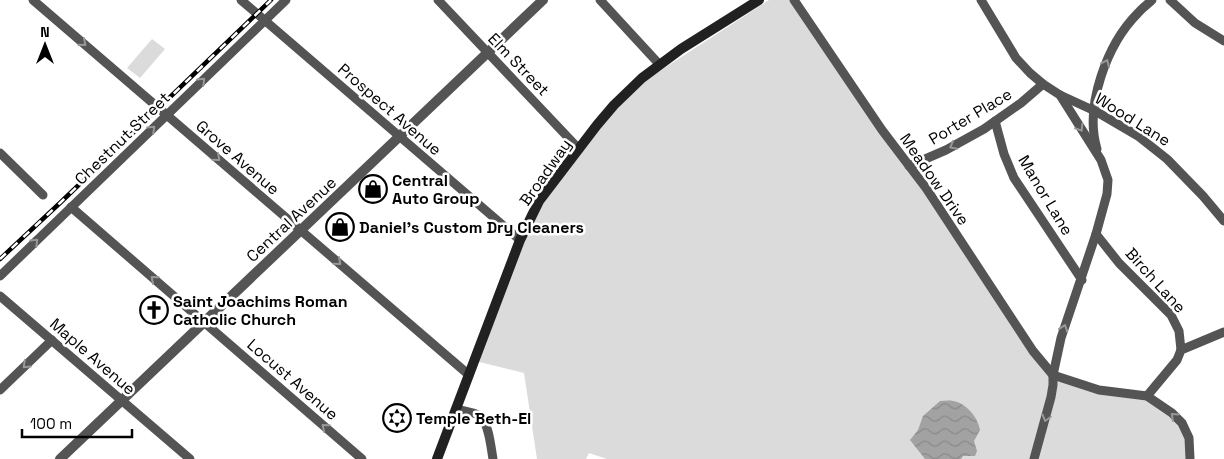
<svg xmlns="http://www.w3.org/2000/svg" width="1224" height="459" viewBox="0 0 1224 459" font-family="'Space Grotesk',sans-serif">
<defs>
<pattern id="water-waves" width="16" height="10" patternUnits="userSpaceOnUse" patternTransform="scale(1.25)"><rect width="16" height="10" fill="#a2a2a2"/><path d="M0 5q4-4 8 0t8 0" fill="none" stroke="#8a8a8a"/></pattern>
</defs>
<rect width="100%" height="100%" fill="#fff"/>
<!-- grass -->
<g fill="#dbdbdb">
<path d="M 769,0 L 790,0 L 1053,375 L 1150,401 L 1172,413 L 1187,431 L 1190,459 L 607,459 L 589,453 L 586,459 L 537,459 L 524,373 L 475,361 L 526,227 L 541,202 L 618,105 L 643,82 Z"/>
<path d="M 152,39 L 165,49 L 140,78 L 127,68 Z"/>
</g>
<!-- water -->
<path fill="url(#water-waves)" d="M 940,401 C 944,401 949,400 953,401 C 966,403 978,417 980,430 L 974,441 L 977,451 L 975,456 L 963,456 L 961,459 L 925,459 L 910,440 L 918,430 L 923,416 Z"/>
<g fill="none" stroke-linecap="round" stroke-linejoin="round">
<!-- minor -->
<g stroke="#545454" stroke-width="9">
<path d="M 33,0 L 469,375"/>
<path d="M 241,0 L 520,240"/>
<path d="M 438,0 L 579,149"/>
<path d="M 600,0 L 659,64"/>
<path d="M 794,0 L 882,130 L 926,188 L 1033,351 L 1053,375"/>
<path d="M 981,0 L 1016,58 L 1030,73 L 1043,84 L 1060,95 L 1101,160 L 1108,180 L 1107,194 L 1096,234 L 1061,338 L 1053,375 L 1053,385 L 1051,397 L 1034,459"/>
<path d="M 1170,0 L 1195,23 L 1224,41"/>
<path d="M 1060,95 L 1097,112 L 1138,136 L 1167,159 L 1203,196 L 1224,221"/>
<path d="M 995,121 L 1004,154 L 1014,178 L 1082,280"/>
<path d="M 1097,149 C 1084,106 1107,44 1138,13 C 1142,8 1148,4 1152,0"/>
<path d="M 0,153 L 43,195"/>
<path d="M 909,166 L 946,150 L 984,129 L 1021,103 L 1043,84"/>
<path d="M 71,207 L 362,459"/>
<path d="M 1096,234 L 1119,263 L 1171,315 L 1179,331 L 1181,350"/>
<path d="M 0,276 L 286,0"/>
<path d="M 0,296 L 190,459"/>
<path d="M 1053,375 L 1099,390 L 1147,396 L 1172,413 L 1182,423 L 1189,438 L 1190,459"/>
<path d="M 0,390 L 52,340"/>
<path d="M 1147,396 L 1177,360 L 1181,350 L 1224,332"/>
<path d="M 456,409 C 463,411 474,412 480,416 C 489,423 491,448 493,459"/>
</g>
<!-- tertiary -->
<path stroke="#545454" stroke-width="10" d="M 60,459 L 543,0"/>
<!-- secondary -->
<path stroke="#212121" stroke-width="10" d="M 437,459 L 520,240 L 539,201 L 597,125 L 614,105 L 642,78 L 681,49 L 759,0"/>
<defs>
<path id="rail" d="M 0,259 L 61,202 L 271,0"/>
</defs>
<!-- rail casing -->
<use href="#rail" stroke="#000" stroke-width="4.5"/>
<!-- rail -->
<use href="#rail" stroke="#fff" stroke-width="2.5" stroke-dasharray="8" stroke-linecap="butt"/>
</g>
<!-- one-way arrows -->
<defs><path id="oneway-chevron" d="M-2-3.5L2.5 0L-2 3.5" fill="none" stroke-width="1.6" stroke-linecap="round" stroke-linejoin="round" transform="scale(1.25)"/></defs>
<g stroke="#989898">
<use href="#oneway-chevron" transform="translate(83 43) rotate(41)"/>
<use href="#oneway-chevron" transform="translate(1106 63) rotate(-65)"/>
<use href="#oneway-chevron" transform="translate(202 81) rotate(-44)"/>
<use href="#oneway-chevron" transform="translate(1080 128) rotate(58)"/>
<use href="#oneway-chevron" transform="translate(152 129) rotate(-44)"/>
<use href="#oneway-chevron" transform="translate(953 146) rotate(151)"/>
<use href="#oneway-chevron" transform="translate(217 158) rotate(41)"/>
<use href="#oneway-chevron" transform="translate(35 242) rotate(-44)"/>
<use href="#oneway-chevron" transform="translate(338 262) rotate(41)"/>
<use href="#oneway-chevron" transform="translate(154 279) rotate(-139)"/>
<use href="#oneway-chevron" transform="translate(1064 328) rotate(-70)"/>
<use href="#oneway-chevron" transform="translate(26 365) rotate(136)"/>
<use href="#oneway-chevron" transform="translate(1174 416) rotate(-138)"/>
<use href="#oneway-chevron" transform="translate(1046 418) rotate(105)"/>
<use href="#oneway-chevron" transform="translate(325 427) rotate(-140)"/>
</g>
<!-- icons -->
<defs>
<symbol id="shop-ring" viewBox="-11 -11 22 22"><circle r="9.5" fill="#fff" stroke="#000" stroke-width="1.5"/><path d="M-5-2.5h2.3a2.7 3.5 0 0 1 5.4 0H5L5.5 6h-11ZM-1.5-2.5h3a1.5 2.3 0 0 0-3 0Z" fill="#000"/></symbol>
<symbol id="church-ring" viewBox="-11 -11 22 22"><circle r="9.5" fill="#fff" stroke="#000" stroke-width="1.5"/><path d="M-1.2-6h2.4v3.5h3.3v2.4h-3.3V6h-2.4V-.1h-3.3v-2.4h3.3Z" fill="#000"/></symbol>
<symbol id="synagogue-ring" viewBox="-11 -11 22 22"><circle r="9.5" fill="#fff" stroke="#000" stroke-width="1.5"/><path d="M0-6.5L5.6 3.2H-5.6ZM0 6.5L5.6-3.2H-5.6Z" fill="#000"/></symbol>
</defs>
<g fill-rule="evenodd">
<use href="#shop-ring" x="357" y="173" width="32" height="32"/>
<use href="#shop-ring" x="324" y="211" width="32" height="32"/>
<use href="#church-ring" x="138" y="294" width="32" height="32"/>
<use href="#synagogue-ring" x="381" y="402" width="32" height="32"/>
</g>
<g text-anchor="middle" stroke-width="5" stroke-linejoin="round" paint-order="stroke">
<!-- street labels -->
<g font-size="16" fill="#000" stroke="#fff">
<text transform="translate(519 64) rotate(46)" y="6">Elm Street</text>
<text transform="translate(390 109) rotate(41)" y="6">Prospect Avenue</text>
<text transform="translate(970 116) rotate(-31)" y="6">Porter Place</text>
<text transform="translate(1133 119) rotate(32)" y="6">Wood Lane</text>
<text transform="translate(122 138) rotate(-44)" y="6">Chestnut Street</text>
<text transform="translate(238 157) rotate(41)" y="6">Grove Avenue</text>
<text transform="translate(545 172) rotate(-55)" y="6">Broadway</text>
<text transform="translate(935 179) rotate(55)" y="6">Meadow Drive</text>
<text transform="translate(1046 195) rotate(59)" y="6">Manor Lane</text>
<text transform="translate(291 219) rotate(-43)" y="6">Central Avenue</text>
<text transform="translate(1156 280) rotate(48)" y="6">Birch Lane</text>
<text transform="translate(93 356) rotate(41)" y="6">Maple Avenue</text>
<text transform="translate(293 379) rotate(41)" y="6">Locust Avenue</text>
</g>
<!-- poi labels -->
<g font-size="16" font-weight="bold" fill="#000" stroke="#fff" text-anchor="start">
<text x="392" y="186">Central<tspan x="392" dy="18">Auto Group</tspan></text>
<text x="359" y="233">Daniel's Custom Dry Cleaners</text>
<text x="173" y="307">Saint Joachims Roman<tspan x="173" dy="18">Catholic Church</tspan></text>
<text x="416" y="424">Temple Beth-El</text>
</g>
</g>
<!-- north arrow -->
<g transform="translate(45 45)" stroke="#ffffff" stroke-width="4" paint-order="stroke">
<path d="M0-4L9 19L0 12L-9 19Z" fill="#000000"/>
<text y="-8" font-size="14" font-weight="bold" text-anchor="middle" fill="#000000">N</text>
</g>
<!-- scale -->
<path d="M22 429v8h110v-8" fill="none" stroke="#000000" stroke-width="2.5"/>
<text x="30" y="429" font-size="15" fill="#000000" stroke="#ffffff" stroke-width="4" paint-order="stroke">100 m</text>
</svg>
